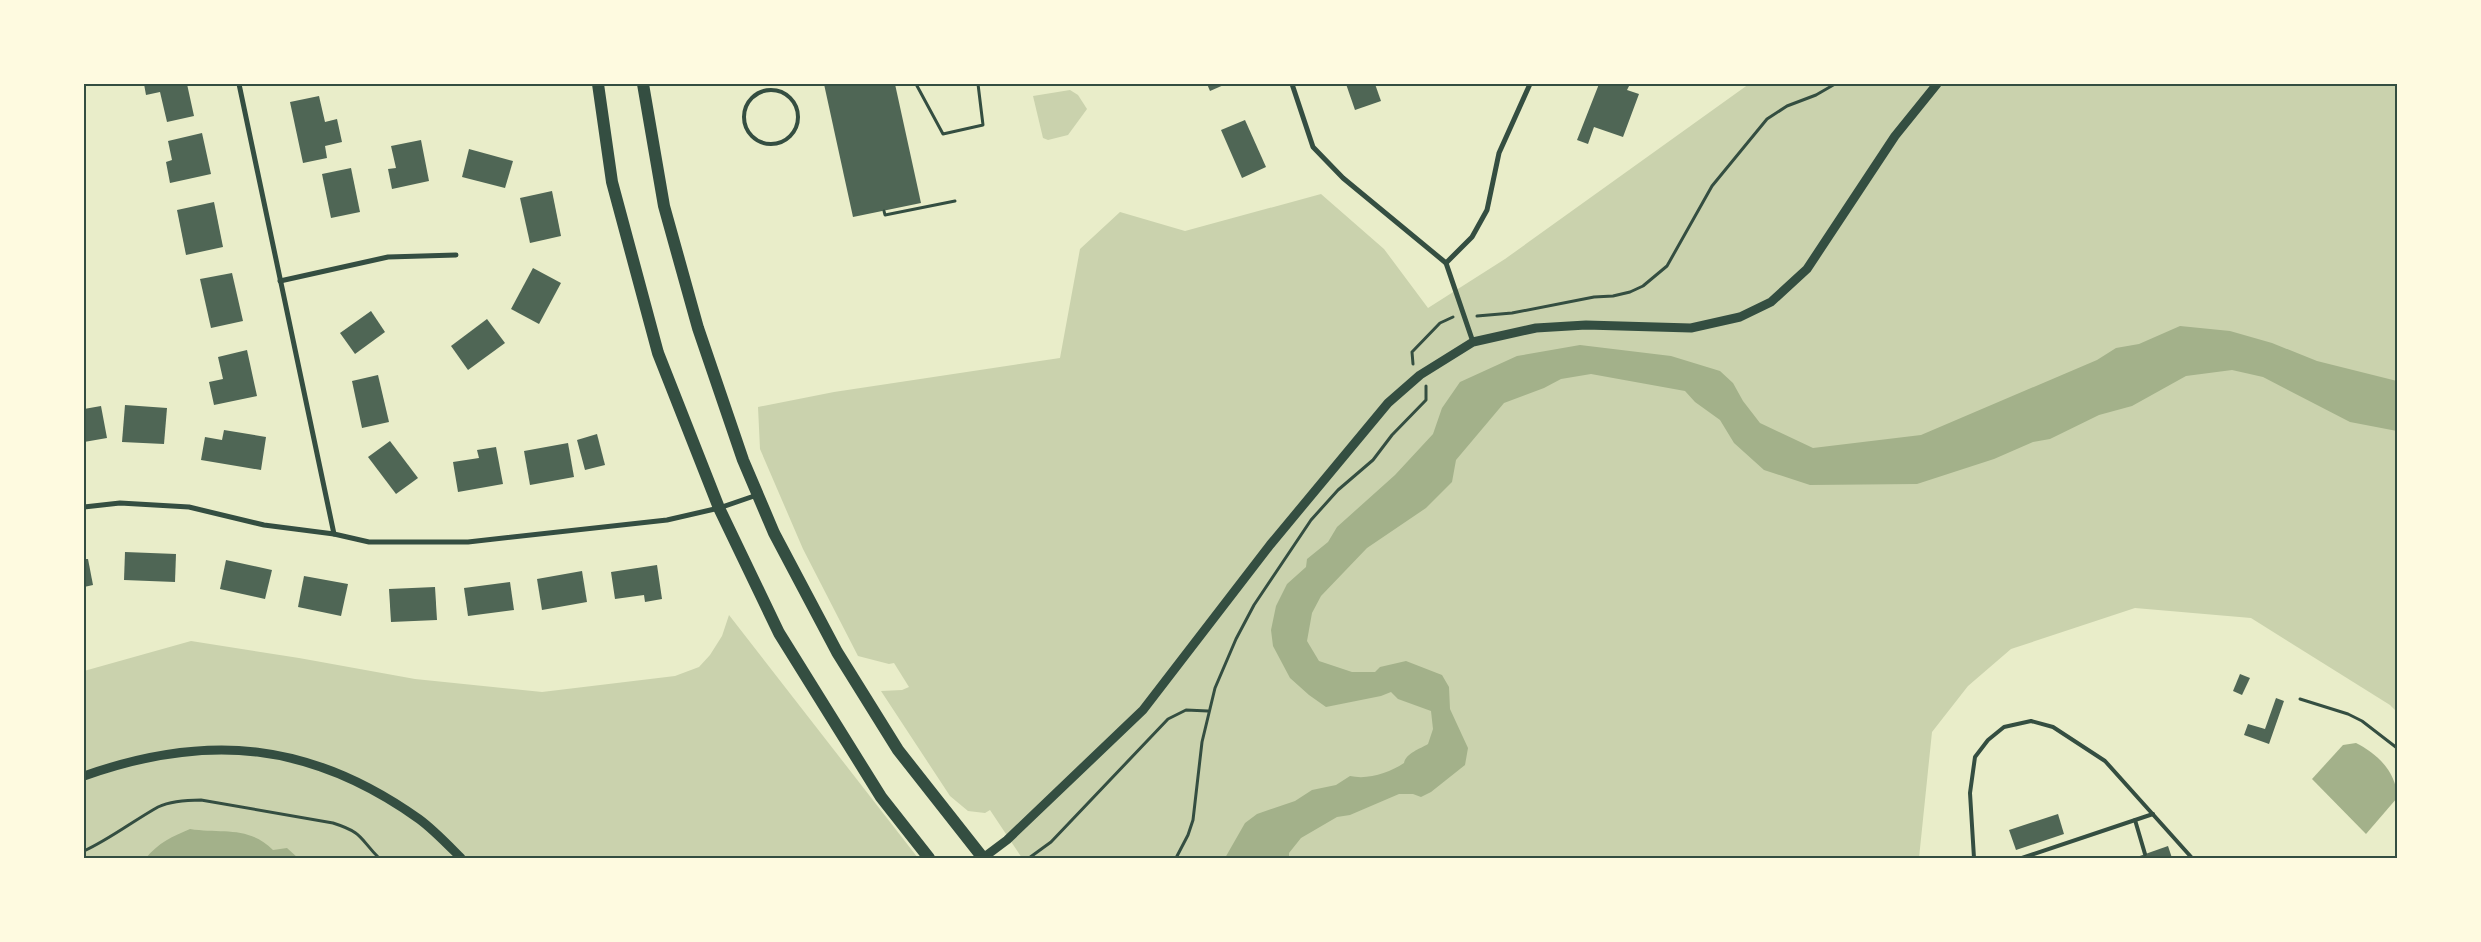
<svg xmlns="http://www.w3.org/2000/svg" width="2481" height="942" viewBox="0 0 2481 942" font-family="Montserrat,sans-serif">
<rect width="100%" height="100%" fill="#e9edc9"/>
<!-- green -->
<g fill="#cad2ad">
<path d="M 1749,84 L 2397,84 L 2397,712 L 2390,705 L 2251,618 L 2135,608 L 2011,649 L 1968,686 L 1932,732 L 1919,858 L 1022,858 L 990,810 L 985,813 L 968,811 L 950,796 L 881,691 L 902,690 L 909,687 L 894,663 L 889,664 L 858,656 L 803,549 L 760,449 L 758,407 L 834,392 L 1060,358 L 1080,249 L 1120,212 L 1185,231 L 1321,194 L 1384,249 L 1428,308 L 1505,259 Z"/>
<path d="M 1070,90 L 1078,95 L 1087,109 L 1068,135 L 1048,140 L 1043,138 L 1033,96 Z"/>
<path d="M 729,615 L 918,858 L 84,858 L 84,671 L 191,641 L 299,658 L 415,679 L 542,692 L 675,676 L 699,667 L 710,655 L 722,636 Z"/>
</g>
<!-- water -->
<g fill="#a3b18a">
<path d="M 2180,326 L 2230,331 L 2272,343 L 2317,361 L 2397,381 L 2397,431 L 2350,422 L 2263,377 L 2232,370 L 2186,376 L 2132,406 L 2099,415 L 2050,439 L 2033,442 L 1994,459 L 1917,484 L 1810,485 L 1764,470 L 1734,443 L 1720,420 L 1695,402 L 1685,391 L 1591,374 L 1561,379 L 1544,388 L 1504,403 L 1456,460 L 1452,482 L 1426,508 L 1367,548 L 1321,596 L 1312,613 L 1307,641 L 1319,661 L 1352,672 L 1375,672 L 1380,667 L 1406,661 L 1442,675 L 1449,687 L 1450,709 L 1468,748 L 1465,765 L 1431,792 L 1421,797 L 1413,794 L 1399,794 L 1350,815 L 1337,817 L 1301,838 L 1289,853 L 1289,858 L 1225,858 L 1245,823 L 1257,814 L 1295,801 L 1312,790 L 1336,785 L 1350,776 C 1368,780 1389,773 1404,763 C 1406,753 1420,749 1428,744 L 1433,729 L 1431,711 L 1398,699 L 1391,692 L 1381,696 L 1326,707 L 1309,695 L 1290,678 L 1273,646 L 1271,630 L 1276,606 L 1287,584 L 1306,567 L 1307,559 L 1328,542 L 1337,527 L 1395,475 L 1433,434 L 1442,408 L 1460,382 L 1517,356 L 1580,345 L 1671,356 L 1720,371 L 1733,383 L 1743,401 L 1760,423 L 1813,448 L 1921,435 L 2097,360 L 2116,348 L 2139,344 Z"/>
<path d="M 2356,743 C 2378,754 2397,773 2397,798 L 2366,834 L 2312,779 L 2343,745 Z"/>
<path d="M 190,829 C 221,834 248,825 273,850 L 287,848 L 298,858 L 146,858 C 158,843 173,836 190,829 Z"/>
</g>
<!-- building -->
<g fill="#4f6655">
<path d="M 144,84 L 187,84 L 194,116 L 167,122 L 160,92 L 146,95 Z"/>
<path d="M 824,84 L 895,84 L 921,203 L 853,217 Z"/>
<path d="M 1207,84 L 1226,84 L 1210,91 Z"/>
<path d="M 1346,84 L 1375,84 L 1381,101 L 1355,110 Z"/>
<path d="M 1599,84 L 1630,84 L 1627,90 L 1639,94 L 1623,137 L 1594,127 L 1588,144 L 1577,140 Z"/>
<path d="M 319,96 L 325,122 L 337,119 L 342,142 L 325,146 L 327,158 L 303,163 L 290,102 Z"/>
<path d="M 1245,120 L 1266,167 L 1242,178 L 1221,130 Z"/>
<path d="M 202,133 L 211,174 L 170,183 L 166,162 L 172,160 L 168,141 Z"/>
<path d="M 421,140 L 429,181 L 392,189 L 388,169 L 396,168 L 391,146 Z"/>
<path d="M 469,149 L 513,161 L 505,188 L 462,177 Z"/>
<path d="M 351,168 L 360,212 L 331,218 L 322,174 Z"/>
<path d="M 552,191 L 561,236 L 530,243 L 520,198 Z"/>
<path d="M 214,202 L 223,247 L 186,255 L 177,210 Z"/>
<path d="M 533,268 L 561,283 L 539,324 L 511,309 Z"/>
<path d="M 232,273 L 243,321 L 211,328 L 200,279 Z"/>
<path d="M 371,311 L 385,332 L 355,354 L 340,333 Z"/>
<path d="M 487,319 L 505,343 L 468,370 L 451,346 Z"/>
<path d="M 247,350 L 257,396 L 214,405 L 209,382 L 223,379 L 218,357 Z"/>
<path d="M 378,375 L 389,422 L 362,428 L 352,381 Z"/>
<path d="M 125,405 L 167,408 L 164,444 L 122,442 Z"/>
<path d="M 101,406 L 107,438 L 84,442 L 84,409 Z"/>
<path d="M 224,430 L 266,437 L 261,470 L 201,460 L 205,437 L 222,440 Z"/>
<path d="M 597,434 L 605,465 L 585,470 L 577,440 Z"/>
<path d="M 390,441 L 418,478 L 396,494 L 368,457 Z"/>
<path d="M 568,443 L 574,477 L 530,485 L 524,451 Z"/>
<path d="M 496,447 L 503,484 L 458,492 L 453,462 L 479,458 L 477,450 Z"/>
<path d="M 125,552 L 176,554 L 175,582 L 124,580 Z"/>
<path d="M 84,559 L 88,559 L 93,585 L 84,587 Z"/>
<path d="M 226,560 L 272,570 L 265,599 L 220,589 Z"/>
<path d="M 657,565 L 662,599 L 645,602 L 644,595 L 615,599 L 611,572 Z"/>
<path d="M 582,571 L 587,602 L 542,610 L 537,579 Z"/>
<path d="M 304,576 L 348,584 L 341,616 L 298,607 Z"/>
<path d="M 510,582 L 514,610 L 468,616 L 464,588 Z"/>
<path d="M 435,587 L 437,620 L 391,622 L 389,589 Z"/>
<path d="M 2240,674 L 2250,678 L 2242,695 L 2233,691 Z"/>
<path d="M 2276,698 L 2284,701 L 2269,744 L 2244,735 L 2248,724 L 2265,729 Z"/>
<path d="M 2058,814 L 2064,834 L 2016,850 L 2009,830 Z"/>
<path d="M 2168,846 L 2172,858 L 2134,858 Z"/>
</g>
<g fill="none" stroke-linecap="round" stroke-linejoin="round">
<!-- path -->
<g stroke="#344e41" stroke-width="3">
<path d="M 916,84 L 943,134 L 983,125 L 978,84"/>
<path d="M 884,211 L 885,215 L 955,201"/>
<path d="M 1477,316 L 1512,313 L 1594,297 L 1613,296 L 1630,292 L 1643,286 L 1667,266 L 1712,186 L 1767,119 L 1787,106 L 1816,95 L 1835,84"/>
<path d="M 1413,364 L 1412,352 L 1440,323 L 1453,317"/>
<path d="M 2300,699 L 2348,714 L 2362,721 L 2397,748"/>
<path d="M 84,851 C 110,839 133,821 158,807 C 171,801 187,800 201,800 L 333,823 C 364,833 359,838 379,858"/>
<path d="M 1029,858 L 1051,842 L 1168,719 L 1186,710 L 1208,711"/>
<path d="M 1176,858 L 1188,835 L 1193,820 L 1202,742 L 1215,688 L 1236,639 L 1254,605 L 1311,520 L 1338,490 L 1373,460 L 1392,435 L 1426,400 L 1426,386"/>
</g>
<!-- service -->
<g stroke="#344e41" stroke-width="4">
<circle cx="771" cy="117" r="27"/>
<path d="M 2135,820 L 2145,854"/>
<path d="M 1974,858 L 1970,793 L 1975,757 L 1988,740 L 2004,727 L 2031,721 L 2053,727 L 2105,761 L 2192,858"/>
<path d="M 2022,858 L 2153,814"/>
</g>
<!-- minor -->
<g stroke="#344e41" stroke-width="5">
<path d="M 239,84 L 334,534"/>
<path d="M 1292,84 L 1313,147 L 1343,178 L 1446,263"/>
<path d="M 280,281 L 388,257 L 456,255"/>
<path d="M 1473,342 L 1446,263 L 1472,237 L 1487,210 L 1499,153 L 1530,84"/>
<path d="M 84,507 L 120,503 L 189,507 L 264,525 L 334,534 L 369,542 L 468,542 L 667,520 L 719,508 L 757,495"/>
</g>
<!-- tertiary -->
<g stroke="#344e41" stroke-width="9">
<path d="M 84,776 C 208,732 311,742 419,819 C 434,830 448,845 461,858"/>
<path d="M 983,858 L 1007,840 L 1143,710 L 1270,545 L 1388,403 L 1420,375 L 1473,342 L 1536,328 L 1586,325 L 1691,328 L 1740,317 L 1771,302 L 1807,269 L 1895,136 L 1937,84"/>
</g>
<!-- primary -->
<g stroke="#344e41" stroke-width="12">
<path d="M 598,84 L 612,182 L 658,353 L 719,508 L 779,633 L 881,797 L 929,858"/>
<path d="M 643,84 L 664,206 L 698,328 L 743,460 L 774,533 L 837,652 L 898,750 L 983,858"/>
</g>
</g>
<!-- border -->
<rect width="2481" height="942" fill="none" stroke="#fefae0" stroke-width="170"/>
<rect x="85" y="85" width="2311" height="772" fill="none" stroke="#344e41" stroke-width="2"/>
</svg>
